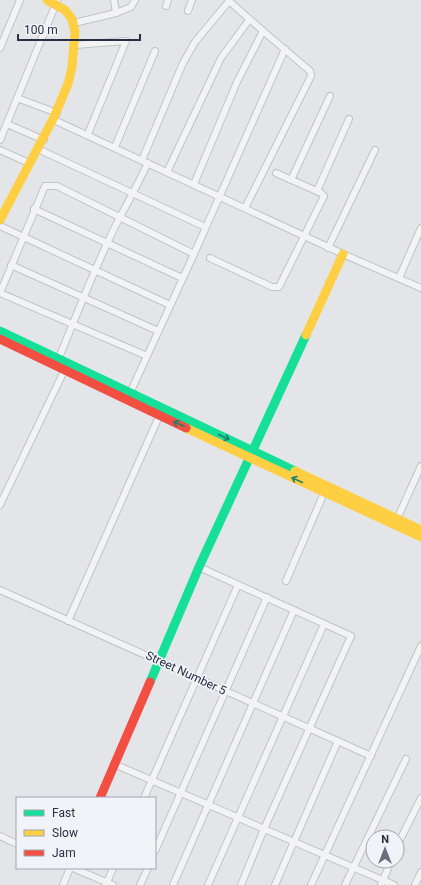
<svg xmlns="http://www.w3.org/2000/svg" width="421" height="885" viewBox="0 0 421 885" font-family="Roboto,sans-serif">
<rect width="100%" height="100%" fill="#e3e5e9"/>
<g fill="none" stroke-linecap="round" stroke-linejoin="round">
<defs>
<g id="street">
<path d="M 114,0 L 116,13 L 131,7 L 135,0"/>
<path d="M 166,6 L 168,0"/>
<path d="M 188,11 L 192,0"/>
<path d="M 74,23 L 116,13"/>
<path d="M 75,45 L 126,41 L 88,134"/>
<path d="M 0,48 L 20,0"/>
<path d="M 17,98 L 57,113"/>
<path d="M 54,120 L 343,254 L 421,288"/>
<path d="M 7,124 L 44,140"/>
<path d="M 0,140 L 57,1"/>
<path d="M 115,147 L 155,51"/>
<path d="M 38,149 L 205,227"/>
<path d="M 0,150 L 29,163"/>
<path d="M 142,160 L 183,63 L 195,42 L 229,1 L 263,31"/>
<path d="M 167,172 L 221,58 L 249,20"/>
<path d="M 291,180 L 330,96"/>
<path d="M 194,184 L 237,82 L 263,31 L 310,71 L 311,76 L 245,208"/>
<path d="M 317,191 L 349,119"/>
<path d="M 34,209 L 182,278"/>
<path d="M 0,226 L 170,305"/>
<path d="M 328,248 L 375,150"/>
<path d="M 210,258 L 272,287 L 279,287 L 324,196 L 321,193 L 276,173"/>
<path d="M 11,265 L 158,331"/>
<path d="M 399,278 L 421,228"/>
<path d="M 0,293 L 45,186 L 57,186 L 194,254 L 285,49"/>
<path d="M 0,293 L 147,356"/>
<path d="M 58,360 C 78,312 96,263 120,217 C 130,199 139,181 148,163"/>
<path d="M 130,393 L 194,254"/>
<path d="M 0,505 L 64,371"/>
<path d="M 397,519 L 421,466"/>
<path d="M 199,567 L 351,636 L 264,829 L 241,885"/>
<path d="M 286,581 L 324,493"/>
<path d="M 0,590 L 371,756"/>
<path d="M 68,621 L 161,412"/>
<path d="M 114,764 L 394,885"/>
<path d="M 144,798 L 238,585"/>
<path d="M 0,836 L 17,844"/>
<path d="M 397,846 L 421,798"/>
<path d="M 155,851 L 267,597"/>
<path d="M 73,868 L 113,885"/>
<path d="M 63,885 L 70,868"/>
<path d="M 106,885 L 113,868"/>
<path d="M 140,885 L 148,868"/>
<path d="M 173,885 L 294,610"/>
<path d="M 208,885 L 324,624"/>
<path d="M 275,885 L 338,741"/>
<path d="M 311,885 L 421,646"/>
<path d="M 345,885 L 406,759"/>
<path d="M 381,885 L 391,861"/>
<path d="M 415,885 L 421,872"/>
</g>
</defs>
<!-- street casing -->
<use href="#street" stroke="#c1c3c7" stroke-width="8"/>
<!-- street -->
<use href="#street" stroke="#f3f3f5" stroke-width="6"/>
<!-- fast -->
<g stroke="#16e098" stroke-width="9">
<path d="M 0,331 L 295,471"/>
<path d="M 150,682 L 199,567 L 306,335"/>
</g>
<!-- slow -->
<g stroke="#ffcf43" stroke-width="9">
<path d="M 0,220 L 54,117 L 68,84 L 72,67 L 75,32 L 72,19 L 65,10 L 47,0"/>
<path d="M 306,335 L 343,254"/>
<path d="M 186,428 L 421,537"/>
<path d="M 295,471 L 421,530"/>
</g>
<!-- jam -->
<g stroke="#f24e42" stroke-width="9">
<path d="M 0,339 L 186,428"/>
<path d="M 100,798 L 150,682"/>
</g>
</g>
<!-- one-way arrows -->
<defs><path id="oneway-shaft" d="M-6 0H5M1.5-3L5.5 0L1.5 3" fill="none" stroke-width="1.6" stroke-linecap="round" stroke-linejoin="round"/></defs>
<g stroke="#1f806a">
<use href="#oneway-shaft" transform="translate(179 424) rotate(-155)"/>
<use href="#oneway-shaft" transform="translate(224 437) rotate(25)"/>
<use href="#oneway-shaft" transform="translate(297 480) rotate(-155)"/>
</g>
<g text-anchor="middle" stroke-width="3.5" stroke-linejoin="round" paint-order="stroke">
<!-- street labels -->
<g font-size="12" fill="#273144" stroke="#f1f3f8">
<text transform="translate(186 673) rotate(25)" y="4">Street Number 5</text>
</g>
</g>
<!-- legend -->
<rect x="16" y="797" width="140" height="72" fill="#f1f3f8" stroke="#a0a5b0"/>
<rect x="24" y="810" width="20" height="6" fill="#16e098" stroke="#a0a5b0"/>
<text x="52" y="817" font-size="12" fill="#273144">Fast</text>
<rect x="24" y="830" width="20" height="6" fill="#ffcf43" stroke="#a0a5b0"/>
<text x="52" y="837" font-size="12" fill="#273144">Slow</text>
<rect x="24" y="850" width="20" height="6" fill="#f24e42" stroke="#a0a5b0"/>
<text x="52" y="857" font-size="12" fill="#273144">Jam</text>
<!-- north arrow -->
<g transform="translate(385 849)"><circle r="19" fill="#f1f3f8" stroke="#a0a5b0"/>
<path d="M0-3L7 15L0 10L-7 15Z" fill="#69707e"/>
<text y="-6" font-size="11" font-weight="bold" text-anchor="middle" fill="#273144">N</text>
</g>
<!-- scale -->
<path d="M18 34v6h122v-6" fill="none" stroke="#273144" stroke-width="2"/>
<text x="24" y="34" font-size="12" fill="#273144" stroke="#f1f3f8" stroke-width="3" paint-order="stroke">100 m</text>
</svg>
